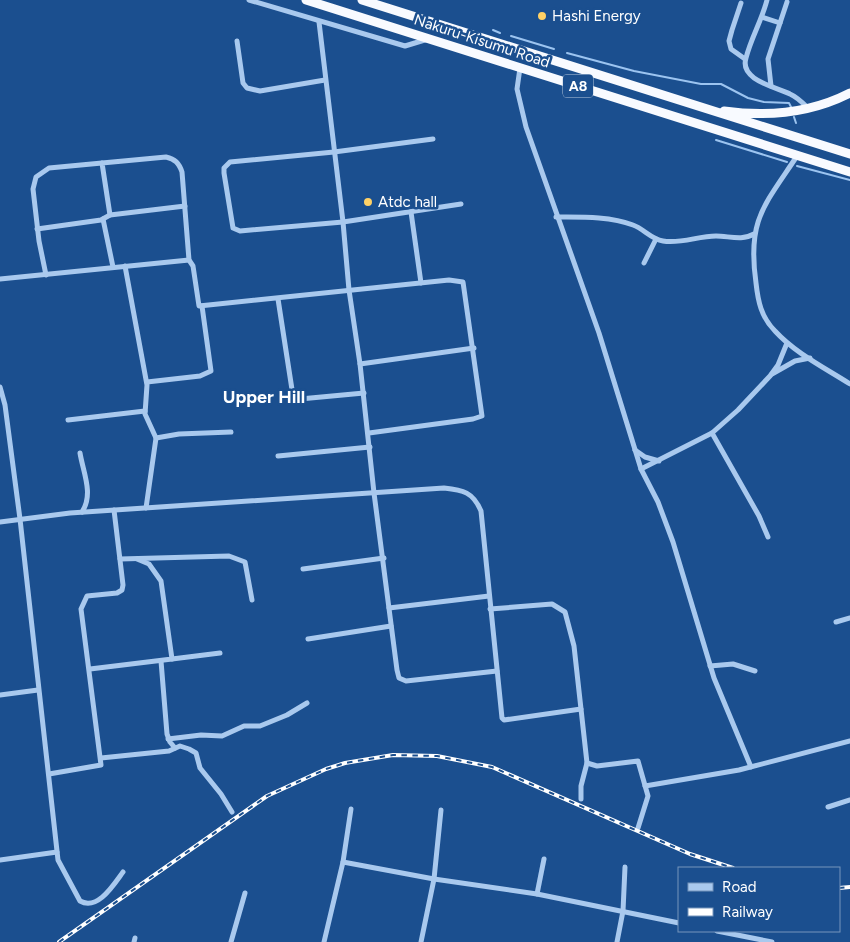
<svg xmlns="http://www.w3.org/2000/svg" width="850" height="942" viewBox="0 0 850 942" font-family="Figtree,sans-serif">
<rect width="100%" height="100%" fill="#1b4f8f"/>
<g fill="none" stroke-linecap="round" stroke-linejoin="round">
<!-- stream -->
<g stroke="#9cc4f0" stroke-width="2">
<path d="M 493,30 L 500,33"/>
<path d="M 511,36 L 554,49"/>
<path d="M 567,53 L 634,71 L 701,84 L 721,84 L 748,98 L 764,102 L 789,103 L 791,107"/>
<path d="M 794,117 L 796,123"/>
<path d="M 716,140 L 787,162"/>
<path d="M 797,166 L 850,180"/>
</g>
<!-- minor -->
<g stroke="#a9c9ee" stroke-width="5">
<path d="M 249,0 L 405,46 L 428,39"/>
<path d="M 767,0 C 762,20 751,38 746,58 C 739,80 776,87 790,94 C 797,97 802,102 808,108"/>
<path d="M 741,3 L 732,30 L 729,41 L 731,49 L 745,59"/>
<path d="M 762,17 L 780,23"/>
<path d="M 319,22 L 343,222 L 349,290 L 360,364 L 374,493 L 397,670 L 399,678 L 406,681 L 497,671"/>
<path d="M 237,41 L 243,83 L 247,88 L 260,91 L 325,80"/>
<path d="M 520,68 L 517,89 L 526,127 L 599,333 L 641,469 L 658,502 L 673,542 L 714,678 L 751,767"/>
<path d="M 771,86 L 768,59 L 787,2"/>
<path d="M 433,139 L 334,152 L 230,162 L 224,168 L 224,173 L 233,228 L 240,231 L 343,222 L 461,204"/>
<path d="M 797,156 C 764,206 747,220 756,283 C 758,301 761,317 775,331 C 795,353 825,368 850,384"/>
<path d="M 411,212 L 421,283"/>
<path d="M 110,215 L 102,163 L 166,157 C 175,159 179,163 182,172 L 189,260 L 193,266 L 199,306 L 449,280 L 463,282 L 482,416 L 473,419 L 369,433"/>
<path d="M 556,217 C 581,217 610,216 633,225 C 644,229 651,239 663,241 C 681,244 698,236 716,236 C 729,236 742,241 754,234"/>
<path d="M 103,219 L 113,267"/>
<path d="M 37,229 L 101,220 L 110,215 L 185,206"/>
<path d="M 644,263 L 656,239"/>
<path d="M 125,266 L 147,385 L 145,414 L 156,438 L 146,508"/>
<path d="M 46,275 L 39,241 L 33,189 L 36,177 L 49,168 L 102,163"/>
<path d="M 0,279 L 189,260"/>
<path d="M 278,299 L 293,396 L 300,399 L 364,393"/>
<path d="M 360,364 L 474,348"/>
<path d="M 772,374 L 795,361 L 810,358"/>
<path d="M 147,382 L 200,376 L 211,371 L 202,306"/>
<path d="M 0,387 L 5,405 L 20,519 L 58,860 L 80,901 C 98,911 114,884 123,872"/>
<path d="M 68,420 L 145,411"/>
<path d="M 712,433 L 759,516 L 768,537"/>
<path d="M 156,438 L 179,434 L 231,432"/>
<path d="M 635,450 L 645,457 L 659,461"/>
<path d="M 80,453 C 83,472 94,494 82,512"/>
<path d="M 278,456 L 370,447"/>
<path d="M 641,469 L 712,433 L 738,410 L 770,376 L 778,365 L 787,343"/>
<path d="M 0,522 L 70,513 L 444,488 C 463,490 473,492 481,511 L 502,718 L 504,720 L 581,709"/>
<path d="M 120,559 L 229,556 L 245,562 L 252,600"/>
<path d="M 303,569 L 384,558"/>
<path d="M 389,608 L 489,596"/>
<path d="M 490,609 L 552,604 L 565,612 L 574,646 L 587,763 L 581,786 L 581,799"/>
<path d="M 836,622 L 850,618"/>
<path d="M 308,639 L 391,626"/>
<path d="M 172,659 L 220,653"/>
<path d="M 161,661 L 167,734 L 170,742 L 175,748"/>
<path d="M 710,666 L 733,664 L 755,671"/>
<path d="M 90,669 L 172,659 L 161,581 L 149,564 L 137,559"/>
<path d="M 0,695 L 38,690"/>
<path d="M 168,739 L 201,735 L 222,736 L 244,726 L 260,726 L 287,715 L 307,703"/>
<path d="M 101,758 L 169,751 L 180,746 L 189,749 L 196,753 L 200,768 L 221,794 L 232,812"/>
<path d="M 587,763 L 597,766 L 638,761 L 648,796 L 638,828"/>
<path d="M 49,774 L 101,765 L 81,609 L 87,596 L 117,593 L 122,590 L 123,585 L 114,510"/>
<path d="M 645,786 L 739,770 L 850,741"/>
<path d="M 828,807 L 850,800"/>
<path d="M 0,860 L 57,852"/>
<path d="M 343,862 L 434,879 L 537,894 L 679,923"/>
<path d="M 537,894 L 544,859"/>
<path d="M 717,931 L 772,942"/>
<path d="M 134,942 L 135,938"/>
<path d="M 231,942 L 245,893"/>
<path d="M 324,942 L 343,862 L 351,809"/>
<path d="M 421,942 L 434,879 L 441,810"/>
<path d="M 617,942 L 623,911 L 625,867"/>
</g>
<!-- trunk -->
<g stroke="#f8faff" stroke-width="9">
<path d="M 306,0 L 850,172"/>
<path d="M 362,0 L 850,154"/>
<path d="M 724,111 C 767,117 811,113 850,93"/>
</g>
<defs>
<g id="rail">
<path d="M 839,888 L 850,887"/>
<path d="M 59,942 L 267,796 L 326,769 L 345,763 L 393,755 L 437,756 L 492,767 L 690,854 L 733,868"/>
</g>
</defs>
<!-- rail casing -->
<use href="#rail" stroke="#fff" stroke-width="4"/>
<!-- rail -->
<use href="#rail" stroke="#1b4f8f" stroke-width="2" stroke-dasharray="5.5" stroke-linecap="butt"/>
</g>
<!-- markers -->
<g fill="#ffd166" stroke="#1b4f8f" stroke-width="2">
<circle cx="542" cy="16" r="5"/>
<circle cx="368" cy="202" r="5"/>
</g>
<g text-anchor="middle" stroke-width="5" stroke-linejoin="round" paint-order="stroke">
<!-- shield labels -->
<rect fill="#1b4f8f" stroke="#bbcadd" stroke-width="1" x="563" y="74.5" width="30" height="23" rx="4"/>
<g font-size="14" font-weight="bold" fill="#fff">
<text x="578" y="91">A8</text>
</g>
<!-- poi labels -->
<g font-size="15" fill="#fff" stroke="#1b4f8f" text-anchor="start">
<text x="552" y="21">Hashi Energy</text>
<text x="378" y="207">Atdc hall</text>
</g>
<!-- street labels -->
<g font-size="15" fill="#fff" stroke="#1b4f8f">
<text transform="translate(482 41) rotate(18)" y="5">Nakuru-Kisumu Road</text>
</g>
<!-- quarter labels -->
<g font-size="18" font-weight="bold" fill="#fff" stroke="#1b4f8f">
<text x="264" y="403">Upper Hill</text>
</g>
</g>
<!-- legend -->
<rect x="678" y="867" width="162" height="65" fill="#1b4f8f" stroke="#7695bc"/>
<rect x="688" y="883" width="25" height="8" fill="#a9c9ee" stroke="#7695bc"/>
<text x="722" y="892" font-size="15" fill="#ffffff">Road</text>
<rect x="688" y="908" width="25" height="8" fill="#ffffff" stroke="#7695bc"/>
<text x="722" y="917" font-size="15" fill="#ffffff">Railway</text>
</svg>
